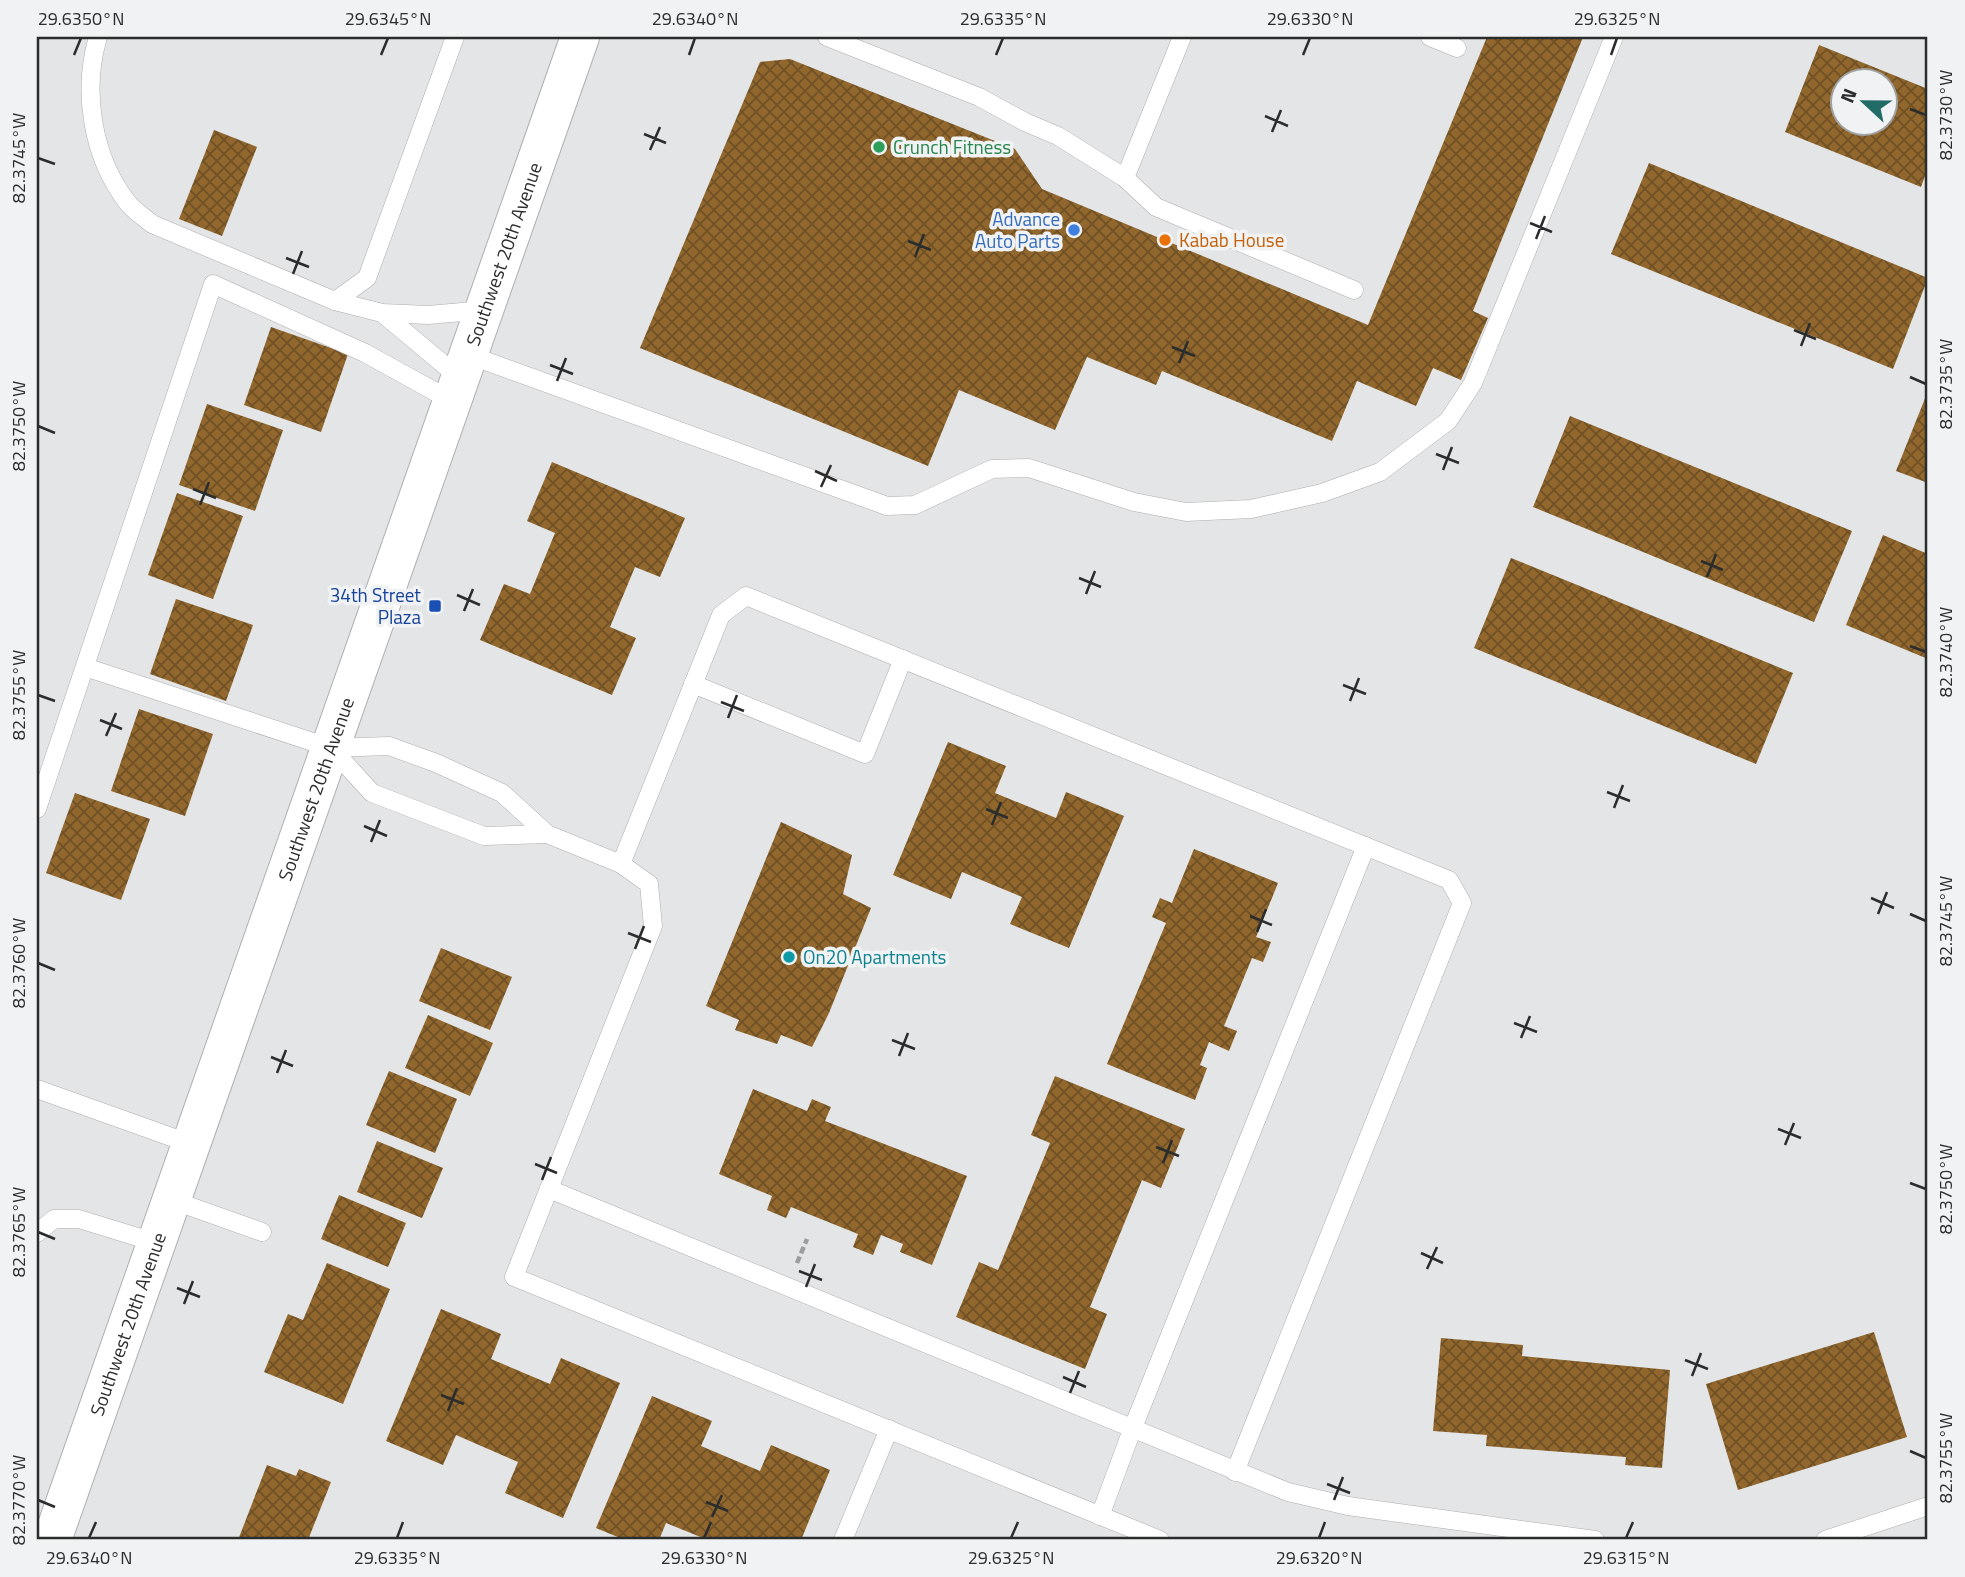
<svg xmlns="http://www.w3.org/2000/svg" width="1965" height="1577" viewBox="0 0 1965 1577" font-family="'Titillium Web',sans-serif">
<defs>
<pattern id="building-cross-hatch" width="8" height="8" patternUnits="userSpaceOnUse" patternTransform="scale(1.75)"><rect width="8" height="8" fill="#91672d"/><path d="M0 0l8 8M0 8l8-8" fill="none" stroke="#705025"/></pattern>
</defs>
<rect width="100%" height="100%" fill="#e3e5e6"/>
<!-- building -->
<g fill="url(#building-cross-hatch)" fill-rule="evenodd">
<path d="M 1487,37 L 1583,37 L 1473,311 L 1488,318 L 1461,380 L 1433,368 L 1416,406 L 1357,381 L 1332,441 L 1162,371 L 1156,385 L 1087,357 L 1055,430 L 959,390 L 928,466 L 640,348 L 760,62 L 790,59 L 1015,149 L 1042,189 L 1368,325 Z"/>
<path d="M 1819,45 L 1928,89 L 1928,168 L 1921,187 L 1785,132 ZM 1842,80 L 1884,80 L 1884,122 L 1842,122 Z"/>
<path d="M 214,130 L 257,147 L 222,236 L 179,219 Z"/>
<path d="M 1649,163 L 1928,278 L 1893,369 L 1611,254 Z"/>
<path d="M 271,327 L 348,354 L 321,432 L 244,405 Z"/>
<path d="M 1928,391 L 1928,483 L 1896,471 Z"/>
<path d="M 207,404 L 283,430 L 255,511 L 179,485 Z"/>
<path d="M 1570,416 L 1852,531 L 1814,622 L 1533,507 Z"/>
<path d="M 552,462 L 685,518 L 660,577 L 635,567 L 610,627 L 636,638 L 612,695 L 480,640 L 504,584 L 530,594 L 555,533 L 527,521 Z"/>
<path d="M 177,493 L 243,516 L 213,599 L 148,575 Z"/>
<path d="M 1883,535 L 1928,554 L 1928,659 L 1846,625 Z"/>
<path d="M 1511,558 L 1793,673 L 1756,764 L 1474,648 Z"/>
<path d="M 176,599 L 253,625 L 226,701 L 150,674 Z"/>
<path d="M 139,709 L 213,734 L 185,816 L 111,791 Z"/>
<path d="M 948,742 L 1006,766 L 995,793 L 1056,818 L 1066,792 L 1124,816 L 1069,948 L 1010,924 L 1022,897 L 962,872 L 951,899 L 893,875 Z"/>
<path d="M 75,793 L 150,819 L 121,900 L 46,873 Z"/>
<path d="M 781,822 L 852,855 L 843,894 L 871,908 L 829,1013 L 812,1047 L 781,1035 L 777,1044 L 735,1030 L 739,1020 L 706,1006 Z"/>
<path d="M 1194,849 L 1278,883 L 1256,937 L 1271,942 L 1263,962 L 1252,958 L 1224,1026 L 1237,1031 L 1229,1051 L 1209,1042 L 1200,1065 L 1207,1068 L 1195,1100 L 1107,1064 L 1166,923 L 1152,917 L 1160,898 L 1172,903 Z"/>
<path d="M 441,948 L 512,977 L 490,1030 L 419,1001 Z"/>
<path d="M 428,1015 L 493,1043 L 470,1096 L 405,1068 Z"/>
<path d="M 389,1071 L 457,1099 L 435,1153 L 366,1125 Z"/>
<path d="M 1055,1076 L 1185,1129 L 1161,1188 L 1142,1180 L 1090,1307 L 1107,1314 L 1085,1369 L 956,1317 L 979,1262 L 998,1270 L 1050,1143 L 1031,1135 Z"/>
<path d="M 753,1089 L 807,1111 L 812,1099 L 831,1107 L 825,1121 L 967,1176 L 932,1265 L 900,1252 L 903,1244 L 881,1235 L 873,1255 L 853,1247 L 858,1234 L 791,1207 L 786,1218 L 767,1210 L 772,1196 L 719,1174 Z"/>
<path d="M 377,1141 L 443,1168 L 422,1218 L 357,1192 Z"/>
<path d="M 339,1195 L 406,1223 L 388,1267 L 321,1239 Z"/>
<path d="M 327,1263 L 390,1289 L 343,1404 L 264,1372 L 288,1314 L 303,1320 Z"/>
<path d="M 441,1309 L 501,1334 L 491,1359 L 550,1384 L 561,1358 L 620,1383 L 563,1518 L 505,1493 L 518,1462 L 456,1435 L 443,1465 L 386,1441 Z"/>
<path d="M 1874,1332 L 1907,1437 L 1738,1490 L 1706,1384 Z"/>
<path d="M 1441,1338 L 1523,1345 L 1522,1356 L 1670,1370 L 1662,1468 L 1625,1465 L 1626,1457 L 1486,1446 L 1487,1435 L 1433,1431 Z"/>
<path d="M 652,1396 L 712,1421 L 701,1446 L 760,1471 L 771,1445 L 830,1470 L 801,1540 L 708,1540 L 666,1523 L 659,1540 L 625,1540 L 596,1528 Z"/>
<path d="M 267,1465 L 296,1476 L 299,1469 L 331,1482 L 308,1540 L 238,1540 Z"/>
</g>
<g fill="none" stroke-linecap="round" stroke-linejoin="round">
<defs>
<g id="service">
<path d="M 98,37 C 82,91 92,156 127,202 C 134,211 144,217 152,224 L 335,301 L 382,313 L 428,315 L 485,310"/>
<path d="M 827,37 L 979,97 L 1025,122 L 1058,136 L 1125,178 L 1156,207 L 1354,290"/>
<path d="M 1430,37 L 1457,48"/>
<path d="M 1125,178 L 1182,37"/>
<path d="M 335,301 L 367,278 L 455,37"/>
<path d="M 382,313 L 460,378"/>
<path d="M 469,355 L 887,506 L 915,505 L 992,469 L 1029,468 L 1134,502 L 1186,512 L 1251,509 L 1322,493 L 1380,472 L 1448,421 L 1473,383 L 1614,37"/>
<path d="M 85,667 L 331,748 L 389,746 L 436,763 L 502,793 L 547,834 L 621,864 L 649,884 L 653,926 L 514,1277 L 1160,1540"/>
<path d="M 693,684 L 865,754 L 903,659"/>
<path d="M 331,748 L 372,793 L 484,836 L 547,834"/>
<path d="M 37,809 L 213,284 L 365,353 L 452,401"/>
<path d="M 621,864 L 721,615 L 746,596 L 1449,880 L 1462,903 L 1235,1472"/>
<path d="M 37,1089 L 191,1144"/>
<path d="M 549,1189 L 1288,1492 L 1348,1506 L 1595,1540"/>
<path d="M 172,1200 L 262,1232"/>
<path d="M 37,1233 L 54,1219 L 79,1219 L 157,1243"/>
<path d="M 1100,1516 L 1132,1430 L 1366,846"/>
<path d="M 843,1540 L 889,1429"/>
<path d="M 1825,1540 L 1928,1506"/>
</g>
<g id="secondary">
<path id="s1" d="M 52,1540 L 580,37"/>
</g>
</defs>
<!-- service casing -->
<use href="#service" stroke="#aeafb0" stroke-width="19"/>
<!-- secondary casing -->
<use href="#secondary" stroke="#aeafb0" stroke-width="40"/>
<!-- path -->
<path stroke="#9b9d9e" stroke-width="4.5" stroke-dasharray="7 3.5" stroke-linecap="butt" d="M 797,1263 L 807,1239"/>
<!-- service -->
<use href="#service" stroke="#fff" stroke-width="18"/>
<!-- secondary -->
<use href="#secondary" stroke="#fff" stroke-width="38"/>
</g>
<!-- ticks -->
<path fill="none" stroke="#2b2c2c" stroke-width="2.5" d="M 74,55 L 81,38M 381,55 L 388,38M 689,55 L 695,38M 996,55 L 1003,38M 1303,55 L 1310,38M 1611,55 L 1617,38M 1910,109 L 1926,115M 1265,116 L 1288,126M 1272,132 L 1281,110M 644,134 L 666,143M 650,150 L 660,127M 38,158 L 55,164M 1530,223 L 1552,232M 1536,239 L 1545,216M 908,241 L 931,250M 915,257 L 924,234M 286,258 L 309,267M 293,274 L 302,251M 1794,330 L 1816,339M 1801,346 L 1810,323M 1172,347 L 1195,356M 1179,363 L 1188,341M 550,365 L 573,374M 1910,377 L 1926,384M 557,381 L 566,358M 38,426 L 55,433M 1436,454 L 1459,463M 1443,470 L 1452,447M 815,471 L 837,481M 821,487 L 831,465M 193,489 L 216,498M 200,505 L 209,482M 1701,561 L 1723,570M 1707,577 L 1716,554M 1079,578 L 1101,587M 1086,594 L 1095,571M 457,595 L 480,605M 464,611 L 473,589M 1910,646 L 1926,652M 1343,685 L 1366,694M 38,695 L 55,701M 1350,701 L 1359,678M 721,702 L 744,711M 728,718 L 737,695M 100,720 L 122,729M 106,736 L 116,713M 1607,792 L 1630,801M 1614,808 L 1623,785M 986,809 L 1008,818M 992,825 L 1001,802M 364,826 L 387,836M 371,842 L 380,820M 1871,898 L 1894,908M 1878,914 L 1887,892M 1910,914 L 1926,921M 1250,916 L 1272,925M 1257,932 L 1266,909M 628,933 L 651,942M 635,949 L 644,926M 38,963 L 55,970M 1514,1023 L 1537,1032M 1521,1038 L 1530,1016M 892,1040 L 915,1049M 899,1056 L 908,1033M 271,1057 L 293,1066M 277,1073 L 286,1050M 1778,1129 L 1801,1138M 1785,1145 L 1794,1123M 1156,1147 L 1179,1156M 1163,1163 L 1172,1140M 535,1164 L 557,1173M 542,1180 L 551,1157M 1910,1183 L 1926,1189M 38,1232 L 55,1239M 1421,1253 L 1443,1263M 1427,1269 L 1437,1247M 799,1271 L 822,1280M 806,1287 L 815,1264M 177,1288 L 200,1297M 184,1304 L 193,1281M 1685,1360 L 1708,1369M 1692,1376 L 1701,1353M 1063,1377 L 1086,1387M 1070,1393 L 1079,1371M 441,1395 L 464,1404M 448,1411 L 457,1388M 1910,1451 L 1926,1458M 1327,1484 L 1350,1493M 38,1500 L 55,1507M 1334,1500 L 1343,1477M 706,1502 L 728,1511M 712,1517 L 722,1495M 89,1538 L 96,1522M 397,1538 L 403,1522M 704,1538 L 711,1522M 1011,1538 L 1018,1522M 1319,1538 L 1325,1522M 1626,1538 L 1633,1522"/>
<!-- markers -->
<circle fill="#2e9e5b" stroke="#f0f2f3" stroke-width="2.5" cx="879" cy="147" r="7"/>
<circle fill="#3f7fe0" stroke="#f0f2f3" stroke-width="2.5" cx="1074" cy="230" r="7"/>
<circle fill="#e8710a" stroke="#f0f2f3" stroke-width="2.5" cx="1165" cy="240" r="7"/>
<rect fill="#1a4fb4" stroke="#f0f2f3" stroke-width="2.5" x="428" y="599" width="14" height="14" rx="3.5"/>
<circle fill="#0f9aa8" stroke="#f0f2f3" stroke-width="2.5" cx="789" cy="957" r="7"/>
<g text-anchor="middle" stroke-width="7" stroke-linejoin="round" paint-order="stroke">
<!-- leisure labels -->
<g font-size="19" fill="#27864d" stroke="#f0f2f3" text-anchor="start">
<text x="893" y="154">Crunch Fitness</text>
</g>
<!-- shop labels -->
<g font-size="19" fill="#366cbe" stroke="#f0f2f3" text-anchor="end">
<text x="1060" y="226">Advance<tspan x="1060" dy="22">Auto Parts</tspan></text>
</g>
<!-- food labels -->
<g font-size="19" fill="#c56008" stroke="#f0f2f3" text-anchor="start">
<text x="1179" y="247">Kabab House</text>
</g>
<!-- street labels -->
<g font-size="19" fill="#2b2c2c" stroke="#f0f2f3">
<text dy="7" stroke="none"><textPath href="#s1" startOffset="1363">Southwest 20th Avenue</textPath></text>
<text dy="7" stroke="none"><textPath href="#s1" startOffset="796">Southwest 20th Avenue</textPath></text>
<text dy="7" stroke="none"><textPath href="#s1" startOffset="229">Southwest 20th Avenue</textPath></text>
</g>
<!-- transit labels -->
<g font-size="19" fill="#164399" stroke="#f0f2f3" text-anchor="end">
<text x="421" y="602">34th Street<tspan x="421" dy="22">Plaza</tspan></text>
</g>
<!-- culture labels -->
<g font-size="19" fill="#0d838f" stroke="#f0f2f3" text-anchor="start">
<text x="803" y="964">On20 Apartments</text>
</g>
</g>
<!-- border -->
<rect width="1965" height="1577" fill="none" stroke="#f0f2f3" stroke-width="77"/>
<!-- north arrow -->
<g transform="translate(1864 102) rotate(292)"><circle r="33" fill="#f0f2f3" stroke="#a1a3a3" stroke-width="2"/>
<path d="M0-5L12 26L0 18L-12 26Z" fill="#216c66"/>
<text y="-10" font-size="19" font-weight="bold" text-anchor="middle" fill="#2b2c2c">N</text>
</g>
<rect x="38" y="38" width="1888" height="1500" fill="none" stroke="#2b2c2c" stroke-width="2.5"/>
<g font-size="18" text-anchor="middle" fill="#2b2c2c">
<text x="81" y="25">29.6350°N</text>
<text x="388" y="25">29.6345°N</text>
<text x="695" y="25">29.6340°N</text>
<text x="1003" y="25">29.6335°N</text>
<text x="1310" y="25">29.6330°N</text>
<text x="1617" y="25">29.6325°N</text>
<text transform="translate(1946 115) rotate(-90)" y="6">82.3730°W</text>
<text transform="translate(19 158) rotate(-90)" y="6">82.3745°W</text>
<text transform="translate(1946 384) rotate(-90)" y="6">82.3735°W</text>
<text transform="translate(19 426) rotate(-90)" y="6">82.3750°W</text>
<text transform="translate(1946 652) rotate(-90)" y="6">82.3740°W</text>
<text transform="translate(19 695) rotate(-90)" y="6">82.3755°W</text>
<text transform="translate(1946 921) rotate(-90)" y="6">82.3745°W</text>
<text transform="translate(19 963) rotate(-90)" y="6">82.3760°W</text>
<text transform="translate(1946 1189) rotate(-90)" y="6">82.3750°W</text>
<text transform="translate(19 1232) rotate(-90)" y="6">82.3765°W</text>
<text transform="translate(1946 1458) rotate(-90)" y="6">82.3755°W</text>
<text transform="translate(19 1500) rotate(-90)" y="6">82.3770°W</text>
<text x="89" y="1564">29.6340°N</text>
<text x="397" y="1564">29.6335°N</text>
<text x="704" y="1564">29.6330°N</text>
<text x="1011" y="1564">29.6325°N</text>
<text x="1319" y="1564">29.6320°N</text>
<text x="1626" y="1564">29.6315°N</text>
</g>
</svg>
